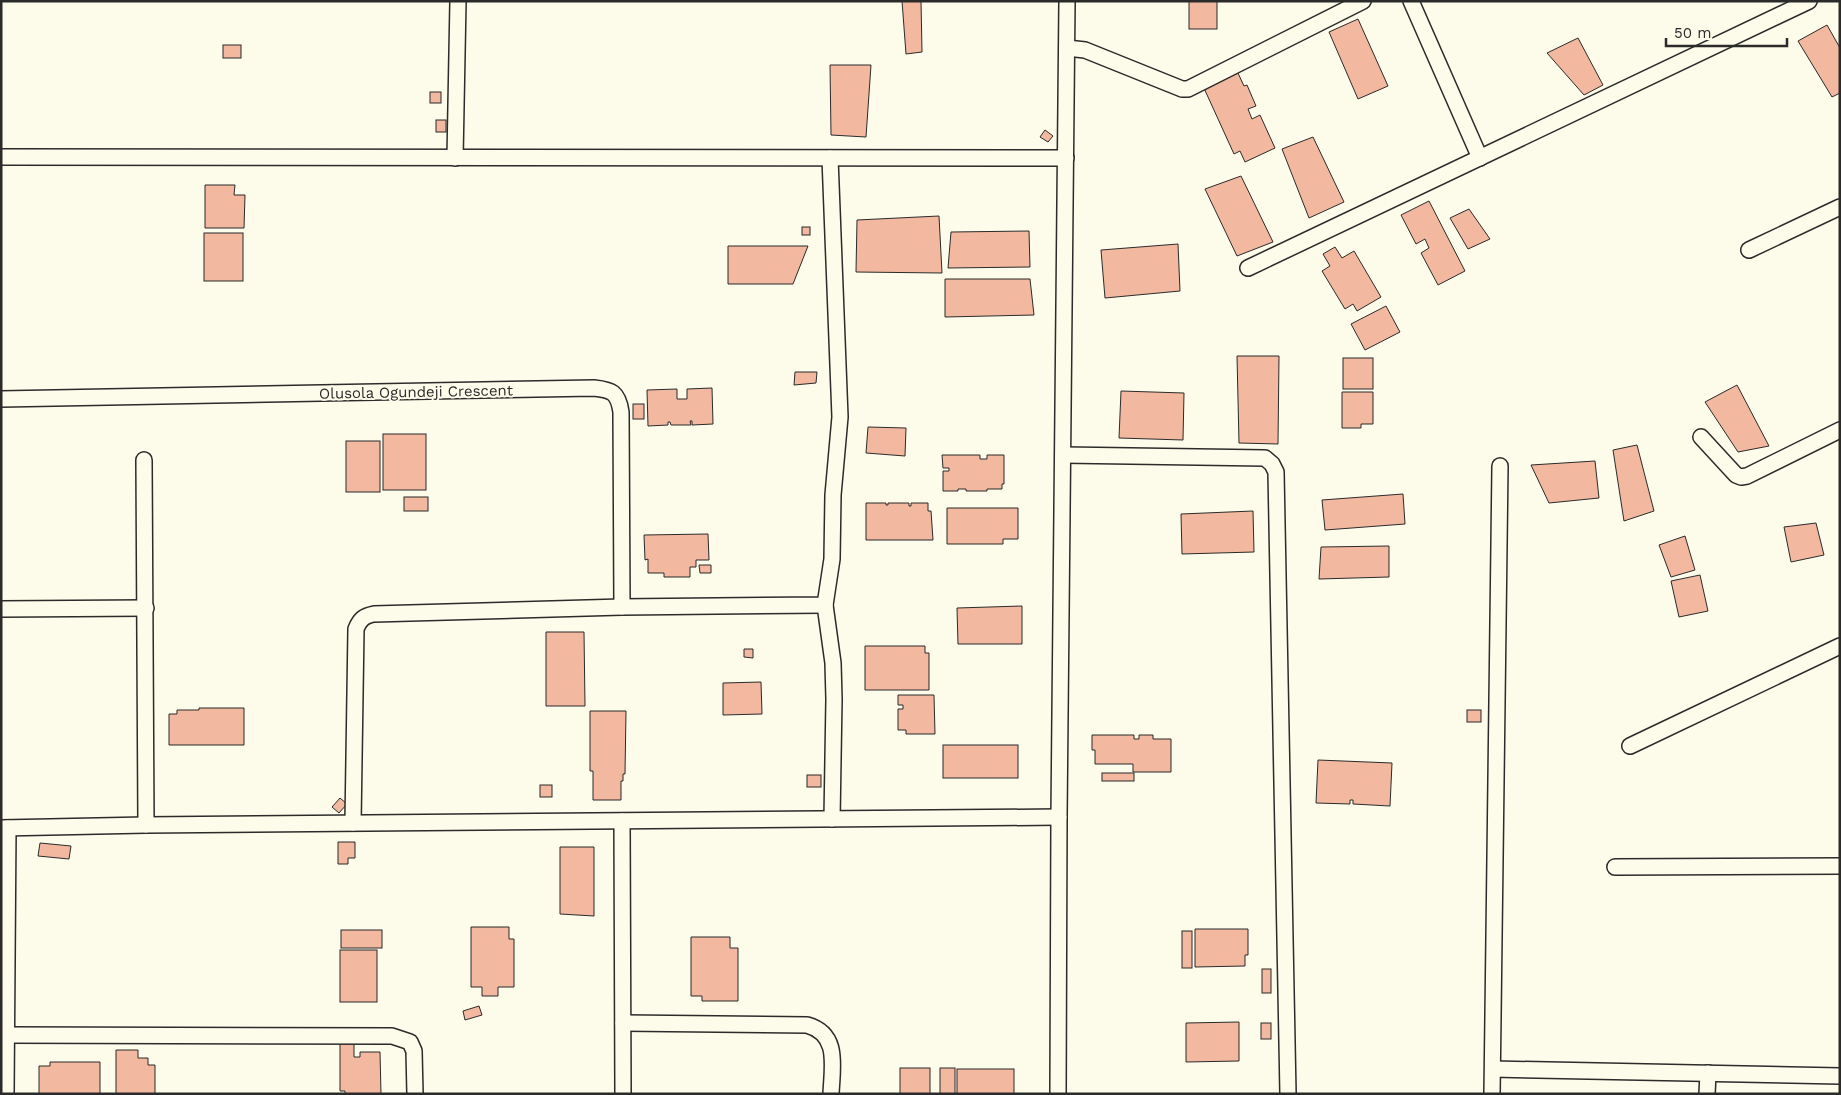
<svg xmlns="http://www.w3.org/2000/svg" width="1841" height="1095" viewBox="0 0 1841 1095" font-family="'Work Sans',sans-serif">
<rect width="100%" height="100%" fill="#fdfbea"/>
<!-- building -->
<g fill="#f2b8a0" stroke="#2b2b2b">
<path d="M 902,1 L 921,1 L 922,52 L 906,54 Z"/>
<rect x="1189" y="1" width="28" height="28"/>
<path d="M 1358,19 L 1388,86 L 1358,99 L 1329,32 Z"/>
<path d="M 1827,25 L 1840,48 L 1840,93 L 1832,97 L 1798,41 Z"/>
<path d="M 1578,38 L 1603,85 L 1584,95 L 1547,53 Z"/>
<rect x="223" y="45" width="18" height="13"/>
<path d="M 830,65 L 871,65 L 866,137 L 831,135 Z"/>
<path d="M 1237,71 L 1244,86 L 1247,85 L 1256,106 L 1248,109 L 1252,119 L 1260,115 L 1275,148 L 1245,162 L 1240,151 L 1234,154 L 1203,86 Z"/>
<rect x="430" y="92" width="11" height="11"/>
<rect x="436" y="120" width="10" height="12"/>
<path d="M 1045,130 L 1053,136 L 1048,142 L 1040,137 Z"/>
<path d="M 1313,137 L 1344,202 L 1309,218 L 1282,149 Z"/>
<path d="M 1241,176 L 1273,242 L 1237,256 L 1205,189 Z"/>
<path d="M 205,185 L 235,185 L 234,195 L 245,195 L 244,228 L 205,228 Z"/>
<path d="M 1429,201 L 1465,271 L 1438,285 L 1421,253 L 1429,248 L 1425,239 L 1416,244 L 1401,215 Z"/>
<path d="M 1469,209 L 1490,239 L 1468,249 L 1450,218 Z"/>
<path d="M 939,216 L 942,273 L 856,272 L 857,220 Z"/>
<rect x="802" y="227" width="8" height="8"/>
<path d="M 1029,231 L 1030,267 L 948,268 L 951,232 Z"/>
<rect x="204" y="233" width="39" height="48"/>
<path d="M 1178,244 L 1180,291 L 1105,298 L 1101,250 Z"/>
<path d="M 728,246 L 808,246 L 793,284 L 728,284 Z"/>
<path d="M 1335,247 L 1342,258 L 1354,251 L 1381,297 L 1357,311 L 1353,304 L 1345,309 L 1322,271 L 1330,266 L 1323,254 Z"/>
<path d="M 945,279 L 1030,279 L 1034,315 L 945,317 Z"/>
<path d="M 1386,306 L 1400,332 L 1365,350 L 1351,324 Z"/>
<path d="M 1237,356 L 1279,356 L 1278,444 L 1239,443 Z"/>
<rect x="1343" y="358" width="30" height="31"/>
<path d="M 795,372 L 817,372 L 816,383 L 794,385 Z"/>
<path d="M 1737,385 L 1769,446 L 1738,452 L 1705,402 Z"/>
<path d="M 712,388 L 713,424 L 692,425 L 692,421 L 690,421 L 691,425 L 671,425 L 670,422 L 668,422 L 668,425 L 648,426 L 647,390 L 677,389 L 677,399 L 687,399 L 687,389 Z"/>
<path d="M 1121,391 L 1184,393 L 1183,440 L 1119,438 Z"/>
<path d="M 1342,392 L 1373,392 L 1373,424 L 1361,424 L 1361,428 L 1342,428 Z"/>
<rect x="633" y="404" width="11" height="15"/>
<path d="M 868,427 L 906,428 L 905,456 L 866,453 Z"/>
<rect x="383" y="434" width="43" height="56"/>
<rect x="346" y="441" width="34" height="51"/>
<path d="M 1637,445 L 1654,511 L 1624,521 L 1613,450 Z"/>
<path d="M 942,455 L 980,455 L 980,459 L 987,459 L 987,455 L 1004,455 L 1004,484 L 1002,484 L 1002,489 L 987,489 L 987,491 L 966,491 L 966,489 L 958,489 L 958,491 L 943,491 L 943,471 L 949,471 L 949,468 L 943,468 Z"/>
<path d="M 1595,461 L 1599,498 L 1549,503 L 1531,465 Z"/>
<path d="M 1403,494 L 1405,524 L 1325,530 L 1322,500 Z"/>
<rect x="404" y="497" width="24" height="14"/>
<path d="M 866,503 L 886,503 L 886,505 L 888,505 L 888,503 L 909,503 L 909,506 L 911,506 L 911,503 L 928,503 L 928,511 L 931,511 L 933,540 L 866,540 Z"/>
<path d="M 947,508 L 1018,508 L 1018,539 L 1003,539 L 1003,544 L 947,544 Z"/>
<path d="M 1253,511 L 1254,552 L 1182,554 L 1181,514 Z"/>
<path d="M 1816,523 L 1824,555 L 1791,562 L 1784,527 Z"/>
<path d="M 708,534 L 709,560 L 696,560 L 696,567 L 690,567 L 690,577 L 664,577 L 664,573 L 648,573 L 648,559 L 645,560 L 644,535 Z"/>
<path d="M 1685,536 L 1695,570 L 1671,577 L 1659,545 Z"/>
<path d="M 1389,546 L 1389,577 L 1319,579 L 1321,547 Z"/>
<path d="M 699,565 L 711,565 L 711,573 L 700,573 Z"/>
<path d="M 1700,575 L 1708,611 L 1679,617 L 1671,581 Z"/>
<path d="M 1022,606 L 1022,644 L 958,644 L 957,608 Z"/>
<path d="M 546,632 L 584,632 L 585,706 L 546,706 Z"/>
<path d="M 865,646 L 925,646 L 925,653 L 929,653 L 929,690 L 865,690 Z"/>
<path d="M 744,649 L 753,649 L 753,658 L 744,657 Z"/>
<path d="M 761,682 L 762,714 L 723,715 L 723,683 Z"/>
<path d="M 898,695 L 934,695 L 935,734 L 906,734 L 906,730 L 898,730 L 898,709 L 903,709 L 903,705 L 898,705 Z"/>
<path d="M 199,708 L 244,708 L 244,745 L 169,745 L 169,714 L 177,714 L 177,710 L 199,710 Z"/>
<rect x="1467" y="710" width="14" height="12"/>
<path d="M 590,711 L 626,711 L 625,774 L 623,774 L 623,781 L 621,781 L 621,800 L 593,800 L 593,771 L 590,771 Z"/>
<path d="M 1092,735 L 1134,735 L 1134,739 L 1139,739 L 1139,735 L 1153,735 L 1153,739 L 1171,739 L 1171,772 L 1133,772 L 1133,764 L 1095,764 L 1095,750 L 1092,750 Z"/>
<rect x="943" y="745" width="75" height="33"/>
<path d="M 1318,760 L 1392,763 L 1390,806 L 1353,804 L 1353,800 L 1350,800 L 1350,804 L 1316,803 Z"/>
<rect x="1102" y="773" width="32" height="8"/>
<rect x="807" y="775" width="14" height="12"/>
<rect x="540" y="785" width="12" height="12"/>
<path d="M 340,798 L 347,804 L 339,813 L 332,807 Z"/>
<path d="M 338,842 L 355,842 L 355,858 L 348,858 L 348,864 L 338,864 Z"/>
<path d="M 40,843 L 71,846 L 69,859 L 38,856 Z"/>
<path d="M 560,847 L 594,847 L 594,916 L 560,914 Z"/>
<path d="M 471,927 L 509,927 L 509,939 L 514,939 L 514,987 L 498,987 L 498,996 L 482,996 L 482,987 L 471,987 Z"/>
<path d="M 1195,929 L 1248,929 L 1248,955 L 1245,955 L 1245,966 L 1195,967 Z"/>
<rect x="341" y="930" width="41" height="18"/>
<rect x="1182" y="931" width="10" height="37"/>
<path d="M 691,937 L 730,937 L 730,948 L 738,948 L 738,1001 L 702,1001 L 702,996 L 691,996 Z"/>
<rect x="340" y="950" width="37" height="52"/>
<rect x="1262" y="969" width="9" height="24"/>
<path d="M 479,1006 L 482,1015 L 465,1020 L 463,1011 Z"/>
<path d="M 1239,1022 L 1239,1061 L 1186,1062 L 1186,1023 Z"/>
<rect x="1261" y="1023" width="10" height="16"/>
<path d="M 340,1042 L 354,1042 L 354,1057 L 360,1057 L 360,1052 L 380,1052 L 381,1094 L 345,1094 L 345,1091 L 340,1091 Z"/>
<path d="M 116,1050 L 138,1050 L 138,1058 L 148,1058 L 148,1065 L 155,1065 L 155,1094 L 116,1094 Z"/>
<path d="M 50,1062 L 100,1062 L 100,1094 L 39,1094 L 39,1066 L 50,1066 Z"/>
<rect x="900" y="1068" width="30" height="26"/>
<rect x="940" y="1068" width="15" height="26"/>
<rect x="957" y="1069" width="57" height="25"/>
</g>
<g fill="none" stroke-linecap="round" stroke-linejoin="round">
<defs>
<g id="minor">
<path d="M 1411,1 L 1480,158"/>
<path d="M 1067,48 L 1085,50 L 1182,89 L 1188,89 L 1363,1"/>
<path d="M 1,157 L 1066,158"/>
<path d="M 455,158 L 458,1"/>
<path d="M 1749,250 L 1840,207"/>
<path d="M 1248,268 L 1809,1"/>
<path d="M 1,399 L 594,388 C 612,390 618,392 621,412 L 622,607"/>
<path d="M 1701,437 L 1736,475 L 1741,477 L 1747,476 L 1840,430"/>
<path d="M 1063,455 L 1265,458 L 1272,464 L 1276,472 L 1288,1094"/>
<path d="M 144,460 L 146,825"/>
<path d="M 825,605 L 833,663 L 834,699 L 832,819"/>
<path d="M 1,609 L 146,608"/>
<path d="M 1630,746 L 1840,646"/>
<path d="M 622,821 L 623,1094"/>
<path d="M 353,823 L 356,629 C 360,619 364,616 374,614 L 622,607 L 825,605 L 832,559 L 833,495 L 840,417 L 830,158"/>
<path d="M 1,828 L 146,825 L 1059,817"/>
<path d="M 1615,867 L 1840,866"/>
<path d="M 623,1023 L 807,1025 C 840,1034 832,1067 831,1094"/>
<path d="M 6,1035 L 392,1036 L 410,1042 L 414,1051 L 415,1094"/>
<path d="M 1493,1069 L 1840,1076"/>
<path d="M 6,1094 L 8,828"/>
<path d="M 1058,1094 L 1059,817 L 1067,1"/>
<path d="M 1492,1094 L 1500,466"/>
<path d="M 1707,1094 L 1708,1073"/>
</g>
</defs>
<!-- minor casing -->
<use href="#minor" stroke="#2b2b2b" stroke-width="18"/>
<!-- minor -->
<use href="#minor" stroke="#fdfbea" stroke-width="15"/>
</g>
<g text-anchor="middle" stroke-width="4" stroke-linejoin="round" paint-order="stroke">
<!-- street labels -->
<g font-size="15" fill="#2b2b2b" stroke="#fdfbea">
<text transform="translate(416 392) rotate(-1)" y="5">Olusola Ogundeji Crescent</text>
</g>
</g>
<!-- border -->
<rect width="1841" height="1095" fill="none" stroke="#2b2b2b" stroke-width="5"/>
<!-- scale -->
<path d="M1666 38v8h121v-8" fill="none" stroke="#2b2b2b" stroke-width="2.5"/>
<text x="1674" y="38" font-size="15" fill="#2b2b2b" stroke="#fdfbea" stroke-width="4" paint-order="stroke">50 m</text>
</svg>
